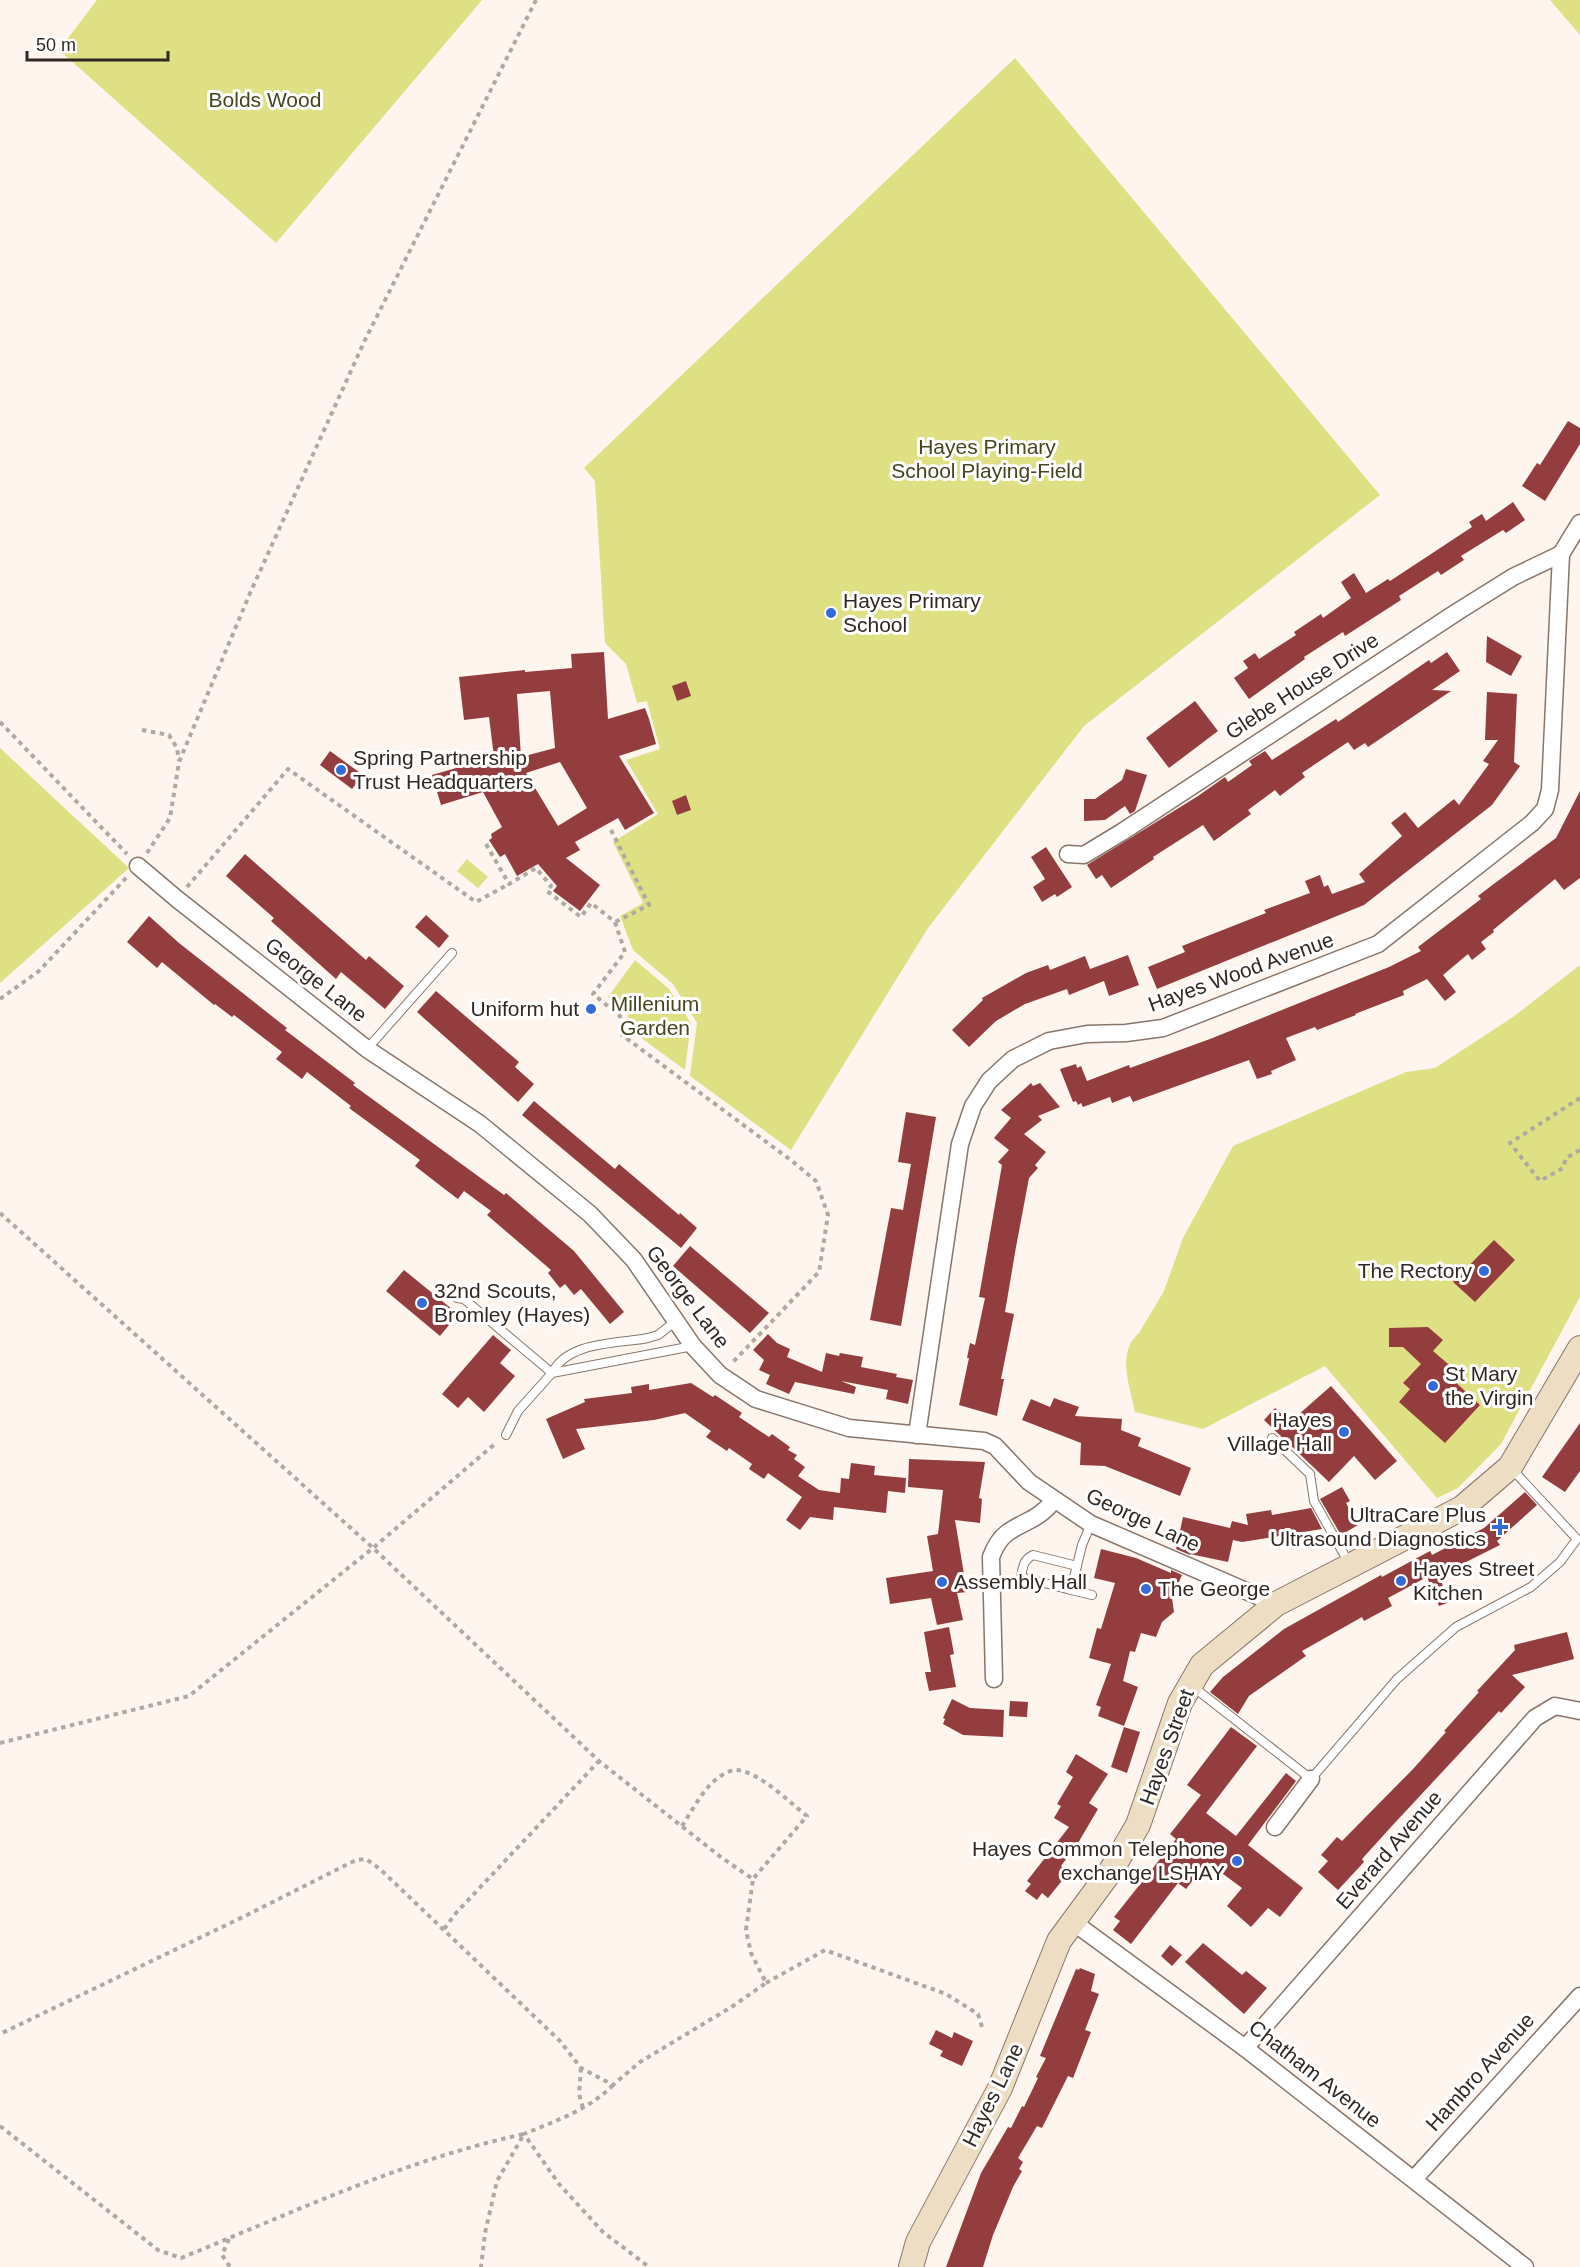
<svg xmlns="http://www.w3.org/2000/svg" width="1580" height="2267" viewBox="0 0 1580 2267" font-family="Helvetica,sans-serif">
<rect width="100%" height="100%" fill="#fef5ef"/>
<!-- green -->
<g fill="#dee083">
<path d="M 97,0 L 482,0 L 276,243 L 59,50 Z"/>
<path d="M 1550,0 L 1580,0 L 1580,35 Z"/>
<path d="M 1015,58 L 1380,495 L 1084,726 L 928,928 L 791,1150 L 690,1076 L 697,1023 L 673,984 L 633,950 L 620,916 L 643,903 L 613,842 L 658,814 L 626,760 L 660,749 L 647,701 L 637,703 L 626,664 L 605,643 L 595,481 L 584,468 Z"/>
<path d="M 0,748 L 129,868 L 0,983 Z"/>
<path d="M 467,859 L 488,877 L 478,888 L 457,871 Z"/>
<path d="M 635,960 L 669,989 L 691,1023 L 685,1070 L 629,1029 L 628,1013 L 608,997 Z"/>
<path d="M 1580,965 L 1580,1297 L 1501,1444 L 1458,1488 L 1437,1498 L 1325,1366 L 1203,1429 L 1135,1412 C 1130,1386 1116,1353 1139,1333 L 1164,1291 L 1183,1238 L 1233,1146 L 1406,1072 L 1435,1068 L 1513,1017 Z"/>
</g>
<!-- building -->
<g fill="#943d3f" fill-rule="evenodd">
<path d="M 1568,421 L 1580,428 L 1580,444 L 1545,501 L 1522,486 L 1537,463 L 1540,465 Z"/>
<path d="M 1513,502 L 1525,520 L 1506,533 L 1503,530 L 1461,556 L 1464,560 L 1441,575 L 1438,571 L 1399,596 L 1401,600 L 1345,636 L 1343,632 L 1304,657 L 1305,659 L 1249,699 L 1234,678 L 1248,668 L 1243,661 L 1255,653 L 1259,659 L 1296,635 L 1294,632 L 1321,614 L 1323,618 L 1351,598 L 1341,582 L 1354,573 L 1366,593 L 1388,579 L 1390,581 L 1472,527 L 1469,522 L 1482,514 L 1486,521 Z"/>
<path d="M 1487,636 L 1522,656 L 1511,676 L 1486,662 Z"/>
<path d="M 604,652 L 608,719 L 645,708 L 649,719 L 656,744 L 619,756 L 654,813 L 625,830 L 618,818 L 575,842 L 580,850 L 566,858 L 600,885 L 580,911 L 553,891 L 557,886 L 538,864 L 517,876 L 505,854 L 500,857 L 489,840 L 492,838 L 491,834 L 502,827 L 483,792 L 441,805 L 432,775 L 494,757 L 489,717 L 464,720 L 459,677 L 525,670 L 525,672 L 572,668 L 571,654 ZM 550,691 L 555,748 L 521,757 L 517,694 ZM 560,762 L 587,808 L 558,826 L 526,773 Z"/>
<path d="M 1447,652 L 1460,671 L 1432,690 L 1451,691 L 1368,747 L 1365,743 L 1354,750 L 1348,742 L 1302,773 L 1305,777 L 1280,796 L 1275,790 L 1248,810 L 1251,814 L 1214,841 L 1203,825 L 1153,857 L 1154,859 L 1111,888 L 1102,875 L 1096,879 L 1087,865 L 1198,796 L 1225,777 L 1228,782 L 1252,765 L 1249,761 L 1265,751 L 1272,760 L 1336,719 L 1338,722 L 1429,660 L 1431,663 Z"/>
<path d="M 686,681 L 691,696 L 677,701 L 672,686 Z"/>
<path d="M 1487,692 L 1517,694 L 1514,762 L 1520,766 L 1492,805 L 1364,905 L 1157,989 L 1148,967 L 1185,952 L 1182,946 L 1266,913 L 1264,910 L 1310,893 L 1305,881 L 1320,875 L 1324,887 L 1328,885 L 1332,894 L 1365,882 L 1359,874 L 1402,836 L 1391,823 L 1405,812 L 1418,828 L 1454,799 L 1459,805 L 1489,764 L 1483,761 L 1498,740 L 1485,740 Z"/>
<path d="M 1195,701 L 1218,731 L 1169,768 L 1146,738 Z"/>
<path d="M 330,751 L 363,775 L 352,789 L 320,765 Z"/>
<path d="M 1126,769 L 1147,775 L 1135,811 L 1130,814 L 1125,806 L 1105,820 L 1084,821 L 1084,799 L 1095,799 L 1122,780 Z"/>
<path d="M 1580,791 L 1580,878 L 1564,890 L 1555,879 L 1493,930 L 1494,932 L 1481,942 L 1486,949 L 1472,960 L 1468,954 L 1443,975 L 1456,992 L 1445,1001 L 1427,979 L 1403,991 L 1404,995 L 1355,1014 L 1356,1015 L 1317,1030 L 1315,1027 L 1286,1038 L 1296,1060 L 1271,1071 L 1272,1074 L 1257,1079 L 1249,1060 L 1133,1102 L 1130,1096 L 1112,1103 L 1110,1097 L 1083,1107 L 1081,1103 L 1078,1105 L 1076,1101 L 1073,1102 L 1060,1069 L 1076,1064 L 1077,1068 L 1081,1066 L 1087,1081 L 1129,1065 L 1130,1068 L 1210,1039 L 1389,967 L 1421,951 L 1418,947 L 1481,899 L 1478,896 L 1495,883 L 1556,838 Z"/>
<path d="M 686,795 L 691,810 L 677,815 L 672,801 Z"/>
<path d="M 1046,847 L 1072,887 L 1057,897 L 1055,894 L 1042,902 L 1033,887 L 1045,879 L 1031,857 Z"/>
<path d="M 245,854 L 366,960 L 369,956 L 404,986 L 385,1009 L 341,972 L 336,979 L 271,921 L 274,918 L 226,876 Z"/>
<path d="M 426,915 L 449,936 L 439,948 L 415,927 Z"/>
<path d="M 149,916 L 179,943 L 287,1028 L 285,1030 L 355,1083 L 353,1085 L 504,1195 L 506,1193 L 574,1251 L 624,1312 L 610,1324 L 581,1289 L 574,1295 L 565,1284 L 560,1288 L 548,1273 L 551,1270 L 487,1215 L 491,1211 L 464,1191 L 458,1199 L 446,1190 L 415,1166 L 420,1160 L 349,1108 L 351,1106 L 307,1072 L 302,1079 L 276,1059 L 282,1052 L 234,1015 L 232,1017 L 215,1004 L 214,1005 L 162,962 L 157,968 L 127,942 Z"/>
<path d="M 1128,955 L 1139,985 L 1109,996 L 1104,981 L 1069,995 L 1067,989 L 1025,1004 L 996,1021 L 969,1047 L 952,1030 L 983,1000 L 982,998 L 1026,973 L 1048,965 L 1050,970 L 1085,956 L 1090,969 Z"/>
<path d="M 436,991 L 519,1062 L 515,1067 L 534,1084 L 518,1102 L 417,1012 Z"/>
<path d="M 1031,1083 L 1033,1086 L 1040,1083 L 1060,1107 L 1038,1116 L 1042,1120 L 1024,1134 L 1046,1152 L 1035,1165 L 1038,1168 L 1029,1178 L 1016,1247 L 1005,1312 L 1014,1314 L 1001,1379 L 1004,1379 L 997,1416 L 959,1405 L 969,1358 L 967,1358 L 970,1343 L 975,1345 L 985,1298 L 979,1297 L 1002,1165 L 998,1162 L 1009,1150 L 994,1138 L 1011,1118 L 1001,1110 Z"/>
<path d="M 534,1101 L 615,1169 L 619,1164 L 679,1215 L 680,1213 L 697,1228 L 681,1248 L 522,1115 Z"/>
<path d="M 906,1112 L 936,1117 L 901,1326 L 870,1320 L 891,1208 L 903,1210 L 911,1164 L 898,1162 Z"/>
<path d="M 1494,1240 L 1515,1260 L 1475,1302 L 1453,1282 Z"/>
<path d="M 690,1246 L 769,1313 L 750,1333 L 673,1266 Z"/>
<path d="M 404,1270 L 458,1314 L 440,1336 L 386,1291 Z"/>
<path d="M 1428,1327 L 1443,1340 L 1433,1351 L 1455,1370 L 1449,1376 L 1480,1405 L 1445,1443 L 1399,1402 L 1410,1389 L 1403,1383 L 1421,1364 L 1403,1347 L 1389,1347 L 1389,1328 Z"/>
<path d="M 768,1334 L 777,1343 L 790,1349 L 787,1357 L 822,1372 L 826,1353 L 839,1356 L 840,1353 L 863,1357 L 861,1367 L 897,1374 L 896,1377 L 913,1380 L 908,1404 L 886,1399 L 888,1390 L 841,1381 L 856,1387 L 854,1394 L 795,1382 L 789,1394 L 766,1384 L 770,1375 L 759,1370 L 764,1360 L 753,1350 Z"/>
<path d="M 493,1335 L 511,1350 L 500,1363 L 515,1376 L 484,1412 L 468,1397 L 458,1408 L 442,1394 Z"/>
<path d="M 691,1383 L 713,1397 L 715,1395 L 742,1413 L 739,1417 L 769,1437 L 772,1434 L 790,1447 L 788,1450 L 797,1455 L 794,1459 L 805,1467 L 798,1476 L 819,1490 L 840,1493 L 841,1478 L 849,1479 L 851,1463 L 875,1466 L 874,1475 L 906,1478 L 905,1493 L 888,1491 L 886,1513 L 834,1507 L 833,1520 L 810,1517 L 800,1530 L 786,1520 L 802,1497 L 768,1473 L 764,1479 L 749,1469 L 752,1464 L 729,1448 L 727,1451 L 706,1437 L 711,1431 L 685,1413 L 654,1420 L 576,1429 L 585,1449 L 563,1459 L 546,1419 L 585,1402 L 584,1399 L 632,1393 L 631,1387 L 649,1384 L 649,1390 Z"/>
<path d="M 1331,1386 L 1397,1461 L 1375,1480 L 1354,1456 L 1329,1482 L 1264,1420 L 1275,1408 L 1290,1422 Z"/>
<path d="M 1054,1398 L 1079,1407 L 1075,1416 L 1122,1419 L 1121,1430 L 1141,1438 L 1138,1446 L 1191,1468 L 1180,1496 L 1105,1466 L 1080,1465 L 1081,1443 L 1022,1420 L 1031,1399 L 1050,1407 Z"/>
<path d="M 1580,1423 L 1580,1471 L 1565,1492 L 1542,1477 Z"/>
<path d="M 909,1459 L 985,1462 L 979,1498 L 982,1499 L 980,1523 L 955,1520 L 967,1592 L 957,1593 L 963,1620 L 937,1625 L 931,1598 L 890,1604 L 886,1578 L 933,1571 L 927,1536 L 938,1534 L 943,1490 L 908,1487 Z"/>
<path d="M 1342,1487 L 1350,1501 L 1346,1503 L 1358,1525 L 1341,1535 L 1320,1499 Z"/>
<path d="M 1525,1492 L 1537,1505 L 1497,1541 L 1500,1545 L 1440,1575 L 1447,1603 L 1439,1606 L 1427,1577 L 1388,1598 L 1392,1606 L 1364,1621 L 1362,1617 L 1302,1651 L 1306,1656 L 1249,1696 L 1238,1714 L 1210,1692 L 1223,1677 L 1284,1629 L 1381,1575 L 1382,1577 L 1430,1551 L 1432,1555 L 1484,1528 Z"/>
<path d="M 1311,1508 L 1322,1529 L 1242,1542 L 1233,1540 L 1228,1562 L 1190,1554 L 1190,1555 L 1176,1549 L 1183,1517 L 1230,1528 L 1232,1521 L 1248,1525 L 1246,1514 L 1271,1510 L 1272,1515 Z"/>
<path d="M 1101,1549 L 1136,1558 L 1171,1573 L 1171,1570 L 1182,1575 L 1172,1598 L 1174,1612 L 1162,1622 L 1156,1637 L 1141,1633 L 1135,1652 L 1130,1651 L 1123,1681 L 1138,1687 L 1124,1726 L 1098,1716 L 1101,1707 L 1096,1705 L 1111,1664 L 1089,1658 L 1097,1628 L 1101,1629 L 1115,1583 L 1094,1578 Z"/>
<path d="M 949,1627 L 954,1654 L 950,1655 L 956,1687 L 929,1691 L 925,1672 L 931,1672 L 924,1632 Z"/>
<path d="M 1567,1632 L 1574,1659 L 1512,1675 L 1525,1687 L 1501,1713 L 1499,1711 L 1391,1827 L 1362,1859 L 1364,1862 L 1338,1890 L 1318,1872 L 1328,1861 L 1321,1855 L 1337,1837 L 1342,1841 L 1414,1768 L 1446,1732 L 1444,1731 L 1479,1692 L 1477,1691 L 1515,1650 L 1514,1645 Z"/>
<path d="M 952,1699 L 970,1708 L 1004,1710 L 1003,1737 L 963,1735 L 943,1724 L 945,1719 L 943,1718 Z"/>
<path d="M 1010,1701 L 1028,1702 L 1027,1717 L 1009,1716 Z"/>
<path d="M 1124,1727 L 1140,1732 L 1127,1773 L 1111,1767 Z"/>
<path d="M 1231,1727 L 1257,1746 L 1206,1813 L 1236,1836 L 1286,1773 L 1296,1781 L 1248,1845 L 1303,1888 L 1280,1917 L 1268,1908 L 1251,1927 L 1227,1906 L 1242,1888 L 1207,1862 L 1186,1889 L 1178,1883 L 1131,1944 L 1113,1930 L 1120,1921 L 1114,1917 L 1176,1839 L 1170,1834 L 1201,1795 L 1187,1785 Z"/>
<path d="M 1076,1754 L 1108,1774 L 1089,1803 L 1098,1809 L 1078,1843 L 1061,1866 L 1069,1872 L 1048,1898 L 1042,1893 L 1037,1900 L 1025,1891 L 1031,1884 L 1027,1881 L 1069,1827 L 1054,1818 L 1061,1806 L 1057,1804 L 1073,1777 L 1066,1772 Z"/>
<path d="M 1203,1943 L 1242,1975 L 1246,1971 L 1267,1988 L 1244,2014 L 1185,1962 Z"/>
<path d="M 1170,1945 L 1182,1955 L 1172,1966 L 1161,1956 Z"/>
<path d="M 1080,1968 L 1095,1974 L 1091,1991 L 1099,1994 L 1085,2030 L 1091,2032 L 1073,2078 L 1068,2076 L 1042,2128 L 1037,2126 L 1018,2158 L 1023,2162 L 1019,2169 L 1022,2171 L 1013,2187 L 993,2235 L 983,2267 L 946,2267 L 981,2173 L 1008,2127 L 1011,2128 L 1022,2106 L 1024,2107 L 1038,2078 L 1036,2077 L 1046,2058 L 1040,2056 L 1076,1969 L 1079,1970 Z"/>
<path d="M 936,2030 L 952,2038 L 954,2032 L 973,2041 L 962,2066 L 940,2056 L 943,2051 L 929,2044 Z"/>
</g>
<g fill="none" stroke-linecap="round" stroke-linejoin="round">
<defs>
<g id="service">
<path d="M 367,1049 L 452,953"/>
<path d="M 457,1298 L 464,1299 L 552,1373 C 568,1341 617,1344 648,1338 L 658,1335 L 676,1321"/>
<path d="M 506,1435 L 518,1411 L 552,1373 L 693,1346"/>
<path d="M 1272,1438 L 1310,1474 L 1314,1501 L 1350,1565"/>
<path d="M 1091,1524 L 1082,1545 L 1071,1590 L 1092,1595"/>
<path d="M 1071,1590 L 1021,1577 C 1023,1567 1023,1560 1033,1555 L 1077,1566"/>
<path d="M 1192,1686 L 1311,1779 L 1397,1679 L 1456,1627 L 1531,1587 L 1560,1562 L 1577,1539 L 1511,1468"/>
</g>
<g id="minor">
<path d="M 1068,854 L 1084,855 L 1122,832 L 1457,612 L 1513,577 L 1561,554"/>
<path d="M 138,866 L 177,899 L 367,1049 L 480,1124 L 590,1214 L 634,1260 L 693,1346 L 720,1375 L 756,1399 L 849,1428 L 984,1441 L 995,1446 L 1029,1482 L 1091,1524 L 1276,1604"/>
<path d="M 917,1435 L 960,1144 L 973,1106 L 989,1081 L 1013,1059 L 1049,1041 L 1087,1034 L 1126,1033 L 1163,1028 L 1378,944 L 1532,823 L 1545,809 L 1550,790 L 1561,554 L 1580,523"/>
<path d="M 994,1679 L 991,1557 C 994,1549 999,1539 1007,1533 C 1025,1520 1038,1521 1054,1500"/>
<path d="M 1275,1827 L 1311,1779"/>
<path d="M 1073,1922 L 1245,2048 L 1525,2267"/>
<path d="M 1245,2048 L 1535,1718 L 1555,1706 L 1580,1711"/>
<path d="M 1414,2179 L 1580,1996"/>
</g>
<path id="secondary" d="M 911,2267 L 918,2242 L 1000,2088 L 1059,1941 L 1112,1869 L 1138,1825 L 1180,1703 L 1202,1665 L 1276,1604 L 1462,1508 L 1510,1467 L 1580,1348"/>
</defs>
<!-- service casing -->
<use href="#service" stroke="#897569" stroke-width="10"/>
<!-- minor casing -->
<use href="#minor" stroke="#897569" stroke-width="19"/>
<!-- secondary casing -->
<use href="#secondary" stroke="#897569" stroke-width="26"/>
<!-- path -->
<g stroke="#b1a8a2" stroke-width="4" stroke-dasharray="4.5 4.5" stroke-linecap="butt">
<path d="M 0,722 L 127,854"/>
<path d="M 142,730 L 169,735 L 177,748 L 179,761"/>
<path d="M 611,830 L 649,905 L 615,922"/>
<path d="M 486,844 L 509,884 L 536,868 L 551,886 L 547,891 L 581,917 L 591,903 L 615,922 L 625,952 L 593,994 L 620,1016 L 622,1035 L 792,1161 L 816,1181 L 828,1215 L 819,1272 L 731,1364"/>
<path d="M 147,853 L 170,818 L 179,762 L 251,591 L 365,340 L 536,0"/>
<path d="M 187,887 L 288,769 L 476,902 L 509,884"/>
<path d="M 0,999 L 39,971 L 127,877"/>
<path d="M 1580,1098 L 1510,1143 L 1540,1181 L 1563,1168 L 1566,1158 L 1580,1150"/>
<path d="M 0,1213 L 373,1548 L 599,1761 L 722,1858 L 753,1879 L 746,1930 L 751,1953 L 766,1983 L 733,2006 L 640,2062 L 613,2085 L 581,2068 L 560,2041 L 380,1869 L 366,1859 L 356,1860 L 245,1916 L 0,2034"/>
<path d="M 0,1743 L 189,1696 L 373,1548 L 496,1443"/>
<path d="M 682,1826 C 691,1812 700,1795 712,1783 C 718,1777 728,1770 736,1770 C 759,1771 790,1803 807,1816 L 753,1879"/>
<path d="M 444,1929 L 456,1913 L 599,1761"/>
<path d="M 766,1983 L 825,1950 L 946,1994 L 978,2014 L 982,2027"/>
<path d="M 581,2068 L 579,2094 L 583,2108"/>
<path d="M 613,2085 C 589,2110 555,2121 524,2134 L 559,2184 L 603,2232 L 649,2267"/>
<path d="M 0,2126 L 158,2250 L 181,2258 C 294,2212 404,2160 524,2134 L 497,2181 L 485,2233 L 481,2267"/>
<path d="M 229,2239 L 222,2255 L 230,2267"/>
</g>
<!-- service -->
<use href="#service" stroke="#fff" stroke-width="8"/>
<!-- minor -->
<use href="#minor" stroke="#fff" stroke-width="16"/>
<!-- secondary -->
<use href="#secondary" stroke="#eddec3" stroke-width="24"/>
</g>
<!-- markers -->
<g fill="#356ad9" stroke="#fff" stroke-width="2">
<circle cx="831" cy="613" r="6"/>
<circle cx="341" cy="770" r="6"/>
<circle cx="591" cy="1009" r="6"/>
<circle cx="1484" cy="1271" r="6"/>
<circle cx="422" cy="1303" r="6"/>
<circle cx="1433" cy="1386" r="6"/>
<circle cx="1344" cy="1432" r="6"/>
<path d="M1497 1518h6v6h6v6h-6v6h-6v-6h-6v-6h6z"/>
<circle cx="1401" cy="1581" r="6"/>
<circle cx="942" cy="1582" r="6"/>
<circle cx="1146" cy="1589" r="6"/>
<circle cx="1237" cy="1861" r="6"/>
</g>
<g text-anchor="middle" stroke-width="6" stroke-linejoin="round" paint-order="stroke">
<!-- park labels -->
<g font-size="21" fill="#45461e" stroke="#fff">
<text x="265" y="107">Bolds Wood</text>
<text x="987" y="454">Hayes Primary<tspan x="987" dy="24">School Playing-Field</tspan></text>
<text x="655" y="1011">Millenium<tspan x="655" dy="24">Garden</tspan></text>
</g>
<!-- poi labels -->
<g font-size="21" fill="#312823" stroke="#fff" text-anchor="start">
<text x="843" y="608">Hayes Primary<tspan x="843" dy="24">School</tspan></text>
<text x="353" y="765">Spring Partnership<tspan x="353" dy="24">Trust Headquarters</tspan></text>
<text x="579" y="1016" text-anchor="end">Uniform hut</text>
<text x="1472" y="1278" text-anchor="end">The Rectory</text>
<text x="434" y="1298">32nd Scouts,<tspan x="434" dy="24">Bromley (Hayes)</tspan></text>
<text x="1445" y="1381">St Mary<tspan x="1445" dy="24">the Virgin</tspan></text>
<text x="1332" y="1427" text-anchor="end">Hayes<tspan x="1332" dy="24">Village Hall</tspan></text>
<text x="1486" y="1522" text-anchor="end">UltraCare Plus<tspan x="1486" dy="24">Ultrasound Diagnostics</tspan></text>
<text x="1413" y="1576">Hayes Street<tspan x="1413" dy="24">Kitchen</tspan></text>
<text x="954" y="1589">Assembly Hall</text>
<text x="1158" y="1596">The George</text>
<text x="1225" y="1856" text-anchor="end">Hayes Common Telephone<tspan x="1225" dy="24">exchange LSHAY</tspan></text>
</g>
<!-- street labels -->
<g font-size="21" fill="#312823" stroke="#fff">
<text transform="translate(1302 686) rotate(-33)" y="7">Glebe House Drive</text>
<text transform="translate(1241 972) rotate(-20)" y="7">Hayes Wood Avenue</text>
<text transform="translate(316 980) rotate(38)" y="7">George Lane</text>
<text transform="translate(688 1297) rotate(53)" y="7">George Lane</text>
<text transform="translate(1143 1520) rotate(25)" y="7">George Lane</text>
<text transform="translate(1167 1747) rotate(-70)" y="7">Hayes Street</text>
<text transform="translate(1389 1850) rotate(-49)" y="7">Everard Avenue</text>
<text transform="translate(1480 2072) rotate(-48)" y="7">Hambro Avenue</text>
<text transform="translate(1315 2074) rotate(38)" y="7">Chatham Avenue</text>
<text transform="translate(993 2095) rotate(-64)" y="7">Hayes Lane</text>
</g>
</g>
<!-- scale -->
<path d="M27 51v9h141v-9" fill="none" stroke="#312823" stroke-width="3"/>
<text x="36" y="51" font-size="18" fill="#312823" stroke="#ffffff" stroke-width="4.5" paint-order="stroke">50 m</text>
</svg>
